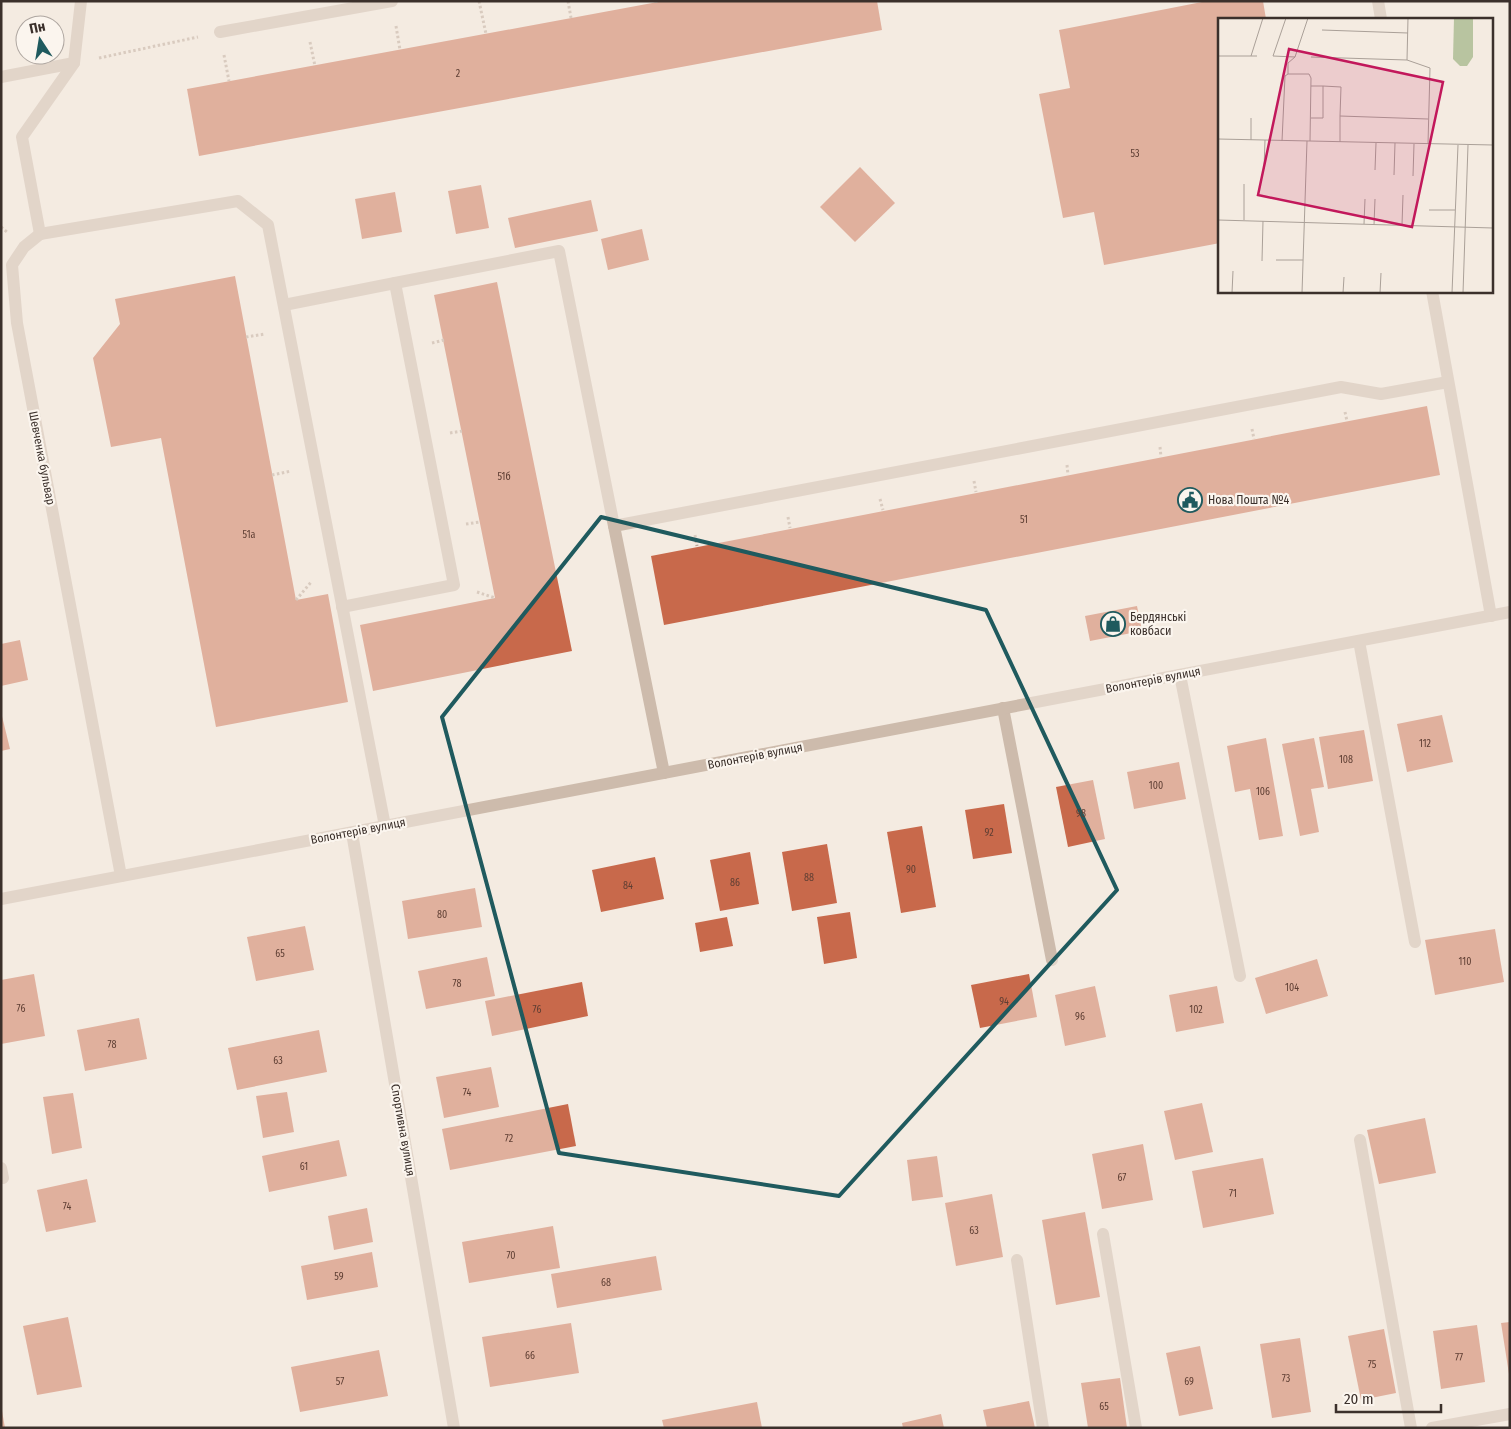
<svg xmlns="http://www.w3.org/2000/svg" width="1511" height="1429" viewBox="0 0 1511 1429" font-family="'Fira Sans Condensed',sans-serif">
<rect width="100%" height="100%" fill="#f4ebe1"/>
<!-- building -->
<g fill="#c8694b">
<path d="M 663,1 L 877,1 L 882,30 L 199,156 L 187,89 Z"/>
<path d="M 1207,1 L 1263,1 L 1266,19 L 1220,19 L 1220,243 L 1104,265 L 1094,212 L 1063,218 L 1039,94 L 1070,88 L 1059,30 Z"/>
<path d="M 860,167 L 895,203 L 855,242 L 820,207 Z"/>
<path d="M 481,185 L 489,228 L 456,234 L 448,191 Z"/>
<path d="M 395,192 L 402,232 L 362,239 L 355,199 Z"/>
<path d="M 591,200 L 598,231 L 515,248 L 508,218 Z"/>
<path d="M 642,229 L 649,260 L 608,270 L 601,239 Z"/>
<path d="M 235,276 L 296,600 L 328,594 L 348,702 L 216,727 L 161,438 L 111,447 L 93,358 L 120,324 L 115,299 Z"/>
<path d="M 497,282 L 572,651 L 373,691 L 360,625 L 495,598 L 434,295 Z"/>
<path d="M 1427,406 L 1440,475 L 664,625 L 651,556 Z"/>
<path d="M 1137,606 L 1142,631 L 1090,641 L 1085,616 Z"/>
<path d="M 20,640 L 28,680 L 1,686 L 1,644 Z"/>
<path d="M 1,712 L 10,749 L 1,751 Z"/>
<path d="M 1442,715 L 1453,762 L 1407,772 L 1397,724 Z"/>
<path d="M 1364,730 L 1373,781 L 1328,789 L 1319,737 Z"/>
<path d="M 1266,738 L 1283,836 L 1259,840 L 1250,789 L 1235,792 L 1227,746 Z"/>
<path d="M 1314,738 L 1324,787 L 1311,789 L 1319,832 L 1300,836 L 1282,744 Z"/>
<path d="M 1179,762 L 1186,799 L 1134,809 L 1127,772 Z"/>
<path d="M 1093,780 L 1105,839 L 1068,847 L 1056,787 Z"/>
<path d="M 1004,804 L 1012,853 L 973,859 L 965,810 Z"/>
<path d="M 922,826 L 936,907 L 901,913 L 887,832 Z"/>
<path d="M 827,844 L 837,903 L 792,911 L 782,852 Z"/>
<path d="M 750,852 L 759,904 L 720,911 L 710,860 Z"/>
<path d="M 655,857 L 664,899 L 601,912 L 592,870 Z"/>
<path d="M 475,888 L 482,927 L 408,939 L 402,901 Z"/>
<path d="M 850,912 L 857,958 L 824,964 L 817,917 Z"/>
<path d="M 727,917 L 733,946 L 700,952 L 695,923 Z"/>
<path d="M 305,926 L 314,970 L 256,981 L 247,937 Z"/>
<path d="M 1495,929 L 1504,982 L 1435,995 L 1425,940 Z"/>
<path d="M 487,957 L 495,996 L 426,1009 L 418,971 Z"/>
<path d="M 1317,959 L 1328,996 L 1266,1014 L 1255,978 Z"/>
<path d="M 34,974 L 45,1036 L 1,1044 L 1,980 Z"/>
<path d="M 1029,974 L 1037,1017 L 980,1028 L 971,985 Z"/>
<path d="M 582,982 L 588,1016 L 492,1036 L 485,1001 Z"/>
<path d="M 1095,986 L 1106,1037 L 1065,1046 L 1055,995 Z"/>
<path d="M 1217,986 L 1224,1023 L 1176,1032 L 1169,995 Z"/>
<path d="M 139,1018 L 147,1059 L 85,1071 L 77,1030 Z"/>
<path d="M 319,1030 L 327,1072 L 237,1090 L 228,1048 Z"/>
<path d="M 491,1067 L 499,1107 L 444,1118 L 436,1077 Z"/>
<path d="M 287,1092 L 294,1132 L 263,1138 L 256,1096 Z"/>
<path d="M 73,1093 L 82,1148 L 52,1154 L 43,1097 Z"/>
<path d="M 1202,1103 L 1213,1152 L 1175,1160 L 1164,1111 Z"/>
<path d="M 568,1104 L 576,1146 L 450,1170 L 442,1129 Z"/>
<path d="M 1425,1118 L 1436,1173 L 1379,1184 L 1367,1130 Z"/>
<path d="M 339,1140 L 347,1176 L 269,1192 L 262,1156 Z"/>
<path d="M 1143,1144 L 1153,1200 L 1102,1209 L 1092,1154 Z"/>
<path d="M 937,1156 L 943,1197 L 912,1201 L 907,1160 Z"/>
<path d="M 1263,1158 L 1274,1214 L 1203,1228 L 1192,1171 Z"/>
<path d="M 87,1179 L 96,1222 L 46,1232 L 37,1190 Z"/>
<path d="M 992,1194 L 1003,1257 L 956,1266 L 945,1203 Z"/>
<path d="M 367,1208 L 373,1242 L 334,1250 L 328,1216 Z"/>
<path d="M 1085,1212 L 1100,1297 L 1056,1305 L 1042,1220 Z"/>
<path d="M 553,1226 L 560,1268 L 469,1283 L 462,1242 Z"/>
<path d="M 372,1252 L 378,1287 L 307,1300 L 301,1266 Z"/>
<path d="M 656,1256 L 662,1290 L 557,1308 L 551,1274 Z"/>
<path d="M 68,1317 L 82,1387 L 37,1395 L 23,1326 Z"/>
<path d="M 1510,1322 L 1510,1374 L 1509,1374 L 1501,1323 Z"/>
<path d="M 571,1323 L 579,1373 L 490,1387 L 482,1337 Z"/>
<path d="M 1477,1325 L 1485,1382 L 1441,1389 L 1433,1331 Z"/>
<path d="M 1384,1329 L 1396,1393 L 1361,1400 L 1348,1336 Z"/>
<path d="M 1300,1338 L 1311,1412 L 1272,1418 L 1260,1344 Z"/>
<path d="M 1200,1346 L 1213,1409 L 1179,1416 L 1166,1353 Z"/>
<path d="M 379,1350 L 388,1396 L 300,1412 L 291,1367 Z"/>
<path d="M 1120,1378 L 1127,1428 L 1088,1428 L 1081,1383 Z"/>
<path d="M 1029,1401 L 1035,1428 L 987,1428 L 983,1410 Z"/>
<path d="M 757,1402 L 762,1428 L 664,1428 L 662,1420 Z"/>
<path d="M 1,1411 L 2,1411 L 5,1428 L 1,1428 Z"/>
<path d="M 941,1414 L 944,1428 L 903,1428 L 902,1423 Z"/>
</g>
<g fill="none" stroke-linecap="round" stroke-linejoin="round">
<!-- path -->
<g stroke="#b9a596" stroke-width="3" stroke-dasharray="2.5 2.5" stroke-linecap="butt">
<path d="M 479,1 L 486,34"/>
<path d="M 568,1 L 571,18"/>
<path d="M 656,1 L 656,3"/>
<path d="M 396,26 L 400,50"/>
<path d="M 310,42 L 315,66"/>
<path d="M 224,55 L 229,81"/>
<path d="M 99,58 L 198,37"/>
<path d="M 1,227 L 7,232"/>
<path d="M 246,337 L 265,334"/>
<path d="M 432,343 L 444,340"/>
<path d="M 1345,412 L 1347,421"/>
<path d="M 1252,429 L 1254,439"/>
<path d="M 450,433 L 462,431"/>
<path d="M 1160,447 L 1161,457"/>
<path d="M 1067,465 L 1068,475"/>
<path d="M 272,475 L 291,471"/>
<path d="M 974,481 L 976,492"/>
<path d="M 880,499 L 883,510"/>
<path d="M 788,517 L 790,528"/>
<path d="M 466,524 L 480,522"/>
<path d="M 695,535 L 697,546"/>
<path d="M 477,592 L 495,598"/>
<path d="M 296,600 L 312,581"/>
</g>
<!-- minor -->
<g stroke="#cdbbac" stroke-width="12">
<path d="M 1378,1 L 1381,19"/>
<path d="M 220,32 L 392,1"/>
<path d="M 1,77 L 74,63"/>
<path d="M 40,234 L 238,201 L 268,225 L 385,826"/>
<path d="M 40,234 L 24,247 L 12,265 L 17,323 L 121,876"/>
<path d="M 40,234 L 22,137 L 74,63 L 81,1"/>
<path d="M 395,283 L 559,251 L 614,526"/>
<path d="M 1432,291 L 1491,616"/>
<path d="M 284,305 L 395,283 L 454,585 L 342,607"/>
<path d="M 1359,641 L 1415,942"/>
<path d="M 1180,675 L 1240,976"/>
<path d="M 1003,708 L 1052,960"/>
<path d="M 664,773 L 614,526 L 1341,387 L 1381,394 L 1448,382"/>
<path d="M 352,833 L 454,1428"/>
<path d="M 1,899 L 1510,612"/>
<path d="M 1360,1140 L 1411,1428"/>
<path d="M 1,1168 L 3,1178"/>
<path d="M 1103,1234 L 1136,1428"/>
<path d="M 1017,1260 L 1043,1428"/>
<path d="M 1432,1428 L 1510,1414"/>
</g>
</g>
<!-- marked area -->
<path d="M0 0H1511V1429H0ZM 601,517 L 986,610 L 1117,890 L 839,1196 L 559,1153 L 442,717 Z" fill="#f4ebe1" fill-opacity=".55" fill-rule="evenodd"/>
<path fill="none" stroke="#1f5a5e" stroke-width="4" stroke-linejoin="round" d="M 601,517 L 986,610 L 1117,890 L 839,1196 L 559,1153 L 442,717 Z"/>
<!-- icons -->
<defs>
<symbol id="civic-ring" viewBox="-11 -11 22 22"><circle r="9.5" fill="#fbf5ee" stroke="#1f5a5e" stroke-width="1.5"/><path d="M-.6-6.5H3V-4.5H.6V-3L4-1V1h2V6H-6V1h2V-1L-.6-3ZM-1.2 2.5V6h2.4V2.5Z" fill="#1f5a5e"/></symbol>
<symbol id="shop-ring" viewBox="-11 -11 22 22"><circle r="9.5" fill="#fbf5ee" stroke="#1f5a5e" stroke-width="1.5"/><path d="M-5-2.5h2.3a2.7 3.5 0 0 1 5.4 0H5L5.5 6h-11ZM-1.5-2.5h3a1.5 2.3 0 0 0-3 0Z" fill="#1f5a5e"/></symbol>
</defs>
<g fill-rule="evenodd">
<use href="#civic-ring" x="1176" y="486" width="28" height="28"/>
<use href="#shop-ring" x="1099" y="610" width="28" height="28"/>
</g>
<g text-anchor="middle" stroke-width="4.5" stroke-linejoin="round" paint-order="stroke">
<!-- number labels -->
<g font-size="10" fill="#5e3e33">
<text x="458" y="77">2</text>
<text x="1135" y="157">53</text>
<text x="504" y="480">51б</text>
<text x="1024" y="523">51</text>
<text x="249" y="538">51а</text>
<text x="1425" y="747">112</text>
<text x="1346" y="763">108</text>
<text x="1156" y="789">100</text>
<text x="1263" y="795">106</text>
<text x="1081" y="817">98</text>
<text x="989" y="836">92</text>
<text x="911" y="873">90</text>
<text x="809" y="881">88</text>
<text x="735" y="886">86</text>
<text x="628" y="889">84</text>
<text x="442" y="918">80</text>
<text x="280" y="957">65</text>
<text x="1465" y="965">110</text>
<text x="457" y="987">78</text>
<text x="1292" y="991">104</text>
<text x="1004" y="1005">94</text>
<text x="21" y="1012">76</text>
<text x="537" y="1013">76</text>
<text x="1196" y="1013">102</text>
<text x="1080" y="1020">96</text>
<text x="112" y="1048">78</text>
<text x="278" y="1064">63</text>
<text x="467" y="1096">74</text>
<text x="509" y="1142">72</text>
<text x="304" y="1170">61</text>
<text x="1122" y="1181">67</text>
<text x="1233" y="1197">71</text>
<text x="67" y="1210">74</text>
<text x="974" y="1234">63</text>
<text x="511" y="1259">70</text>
<text x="339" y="1280">59</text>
<text x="606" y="1286">68</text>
<text x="530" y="1359">66</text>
<text x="1459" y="1361">77</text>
<text x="1372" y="1368">75</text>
<text x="1286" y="1382">73</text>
<text x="340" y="1385">57</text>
<text x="1189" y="1385">69</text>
<text x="1104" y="1410">65</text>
</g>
<!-- street labels -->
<g font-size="12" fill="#3b302b" stroke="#fbf5ee">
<text transform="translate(42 458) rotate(79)" y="4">Шевченка бульвар</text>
<text transform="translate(1153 680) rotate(-11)" y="4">Волонтерів вулиця</text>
<text transform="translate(755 756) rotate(-11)" y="4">Волонтерів вулиця</text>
<text transform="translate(358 831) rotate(-11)" y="4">Волонтерів вулиця</text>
<text transform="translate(403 1130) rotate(80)" y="4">Спортивна вулиця</text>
</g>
<!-- poi labels -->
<g font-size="12" fill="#3b302b" stroke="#fbf5ee" text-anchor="start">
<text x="1208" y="504">Нова Пошта №4</text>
<text x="1130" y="621">Бердянські<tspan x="1130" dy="14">ковбаси</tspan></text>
</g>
</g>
<!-- overview -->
<g transform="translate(1218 18)">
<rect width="275" height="275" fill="#f4ebe1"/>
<path d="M 236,0 L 255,0 L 255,39 L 249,48 L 242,48 L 235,41 Z" fill="#b8c4a0"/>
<path fill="none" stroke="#aaa098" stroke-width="1" d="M 68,0 L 55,38 L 77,39M 190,0 L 189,42 L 212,50 L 210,126M 104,12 L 190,15M 0,38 L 39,38M 33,38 L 45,0M 93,39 L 189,42M 70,56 L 91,56 L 93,60 L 92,123M 105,68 L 123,69 L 122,98M 93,100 L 105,100 L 105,68 L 93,68M 0,121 L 275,127M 33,122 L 33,100M 64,123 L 67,58 L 70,56 L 70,45 L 77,39 L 90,0M 122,124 L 122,98 L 210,101M 46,151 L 47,122M 157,152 L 158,125M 176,157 L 177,125M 195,158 L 196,126M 211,192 L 237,192M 0,202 L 275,210M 26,202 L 26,166M 146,206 L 147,181M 156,207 L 157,181M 184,207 L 185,177M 58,242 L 85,242M 44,243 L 45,203M 14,275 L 15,253M 84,275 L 89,123M 125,275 L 126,259M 162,275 L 163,255M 234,275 L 240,127M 245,275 L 250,127"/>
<path fill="#c2185b" fill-opacity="0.15" stroke="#c2185b" stroke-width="2.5" d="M 71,31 L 225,64 L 194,209 L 40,177 Z"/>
<rect width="275" height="275" fill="none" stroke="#3b302b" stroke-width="2.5"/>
</g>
<!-- border -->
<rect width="1511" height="1429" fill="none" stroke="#3b302b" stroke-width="5"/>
<!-- north arrow -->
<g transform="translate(40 40) rotate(348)"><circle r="24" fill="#fbf5ee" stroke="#aea6a0"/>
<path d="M0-4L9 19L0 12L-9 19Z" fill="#1f5a5e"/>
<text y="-8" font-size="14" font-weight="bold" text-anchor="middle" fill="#3b302b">Пн</text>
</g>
<!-- scale -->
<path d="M1336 1404v8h105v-8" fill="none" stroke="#3b302b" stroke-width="2.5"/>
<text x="1344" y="1404" font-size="15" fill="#3b302b" stroke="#fbf5ee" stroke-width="4" paint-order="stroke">20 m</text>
</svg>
